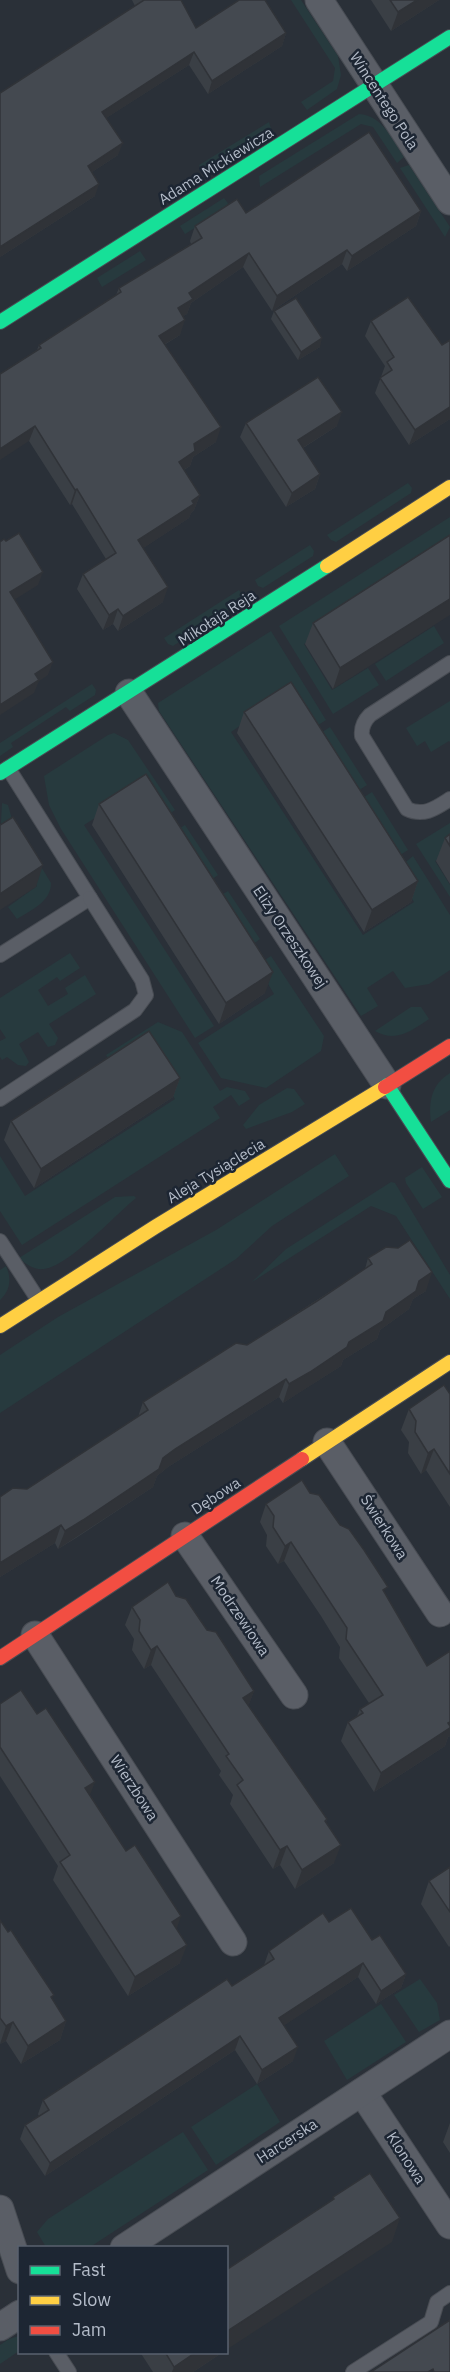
<svg xmlns="http://www.w3.org/2000/svg" width="450" height="2372" viewBox="0 0 450 2372" font-family="'IBM Plex Sans',sans-serif">
<rect width="100%" height="100%" fill="#2a3038"/>
<!-- green -->
<g fill="#273a3e">
<path d="M 291,0 L 301,0 L 338,56 L 341,75 L 337,89 L 307,110 L 301,102 L 333,81 L 335,68 Z"/>
<path d="M 359,114 C 382,115 393,140 404,157 L 397,163 L 373,127 L 361,124 L 260,187 L 259,176 Z"/>
<path d="M 269,122 L 272,132 L 204,175 L 199,165 Z"/>
<path d="M 409,165 L 450,227 L 445,237 L 400,168 Z"/>
<path d="M 224,198 L 230,206 L 185,234 L 180,226 Z"/>
<path d="M 140,251 L 146,260 L 102,287 L 97,278 Z"/>
<path d="M 408,483 L 412,488 L 411,493 L 336,542 L 331,540 L 327,535 Z"/>
<path d="M 450,517 L 450,550 L 304,644 L 332,690 L 368,668 L 379,685 L 333,714 L 279,626 Z"/>
<path d="M 310,545 L 314,551 L 313,556 L 263,588 L 258,586 L 255,580 Z"/>
<path d="M 239,590 L 243,596 L 243,600 L 173,646 L 168,644 L 164,638 Z"/>
<path d="M 434,626 L 444,643 L 386,681 L 375,664 Z"/>
<path d="M 271,631 L 326,720 L 309,731 L 282,697 L 231,732 L 363,935 L 414,902 L 395,871 L 413,856 L 450,915 L 450,970 L 429,984 L 405,988 L 393,971 L 367,988 L 378,1006 L 361,1016 L 159,711 L 158,703 Z"/>
<path d="M 92,684 L 96,690 L 95,695 L 70,711 L 66,707 L 11,743 L 13,747 L 0,756 L 0,743 Z"/>
<path d="M 450,701 L 450,742 L 449,741 L 431,752 L 425,741 L 417,746 L 406,728 Z"/>
<path d="M 330,727 L 367,785 L 350,796 L 313,738 Z"/>
<path d="M 114,733 L 128,740 L 175,810 L 162,819 L 142,788 L 84,825 L 214,1026 L 195,1038 L 61,829 L 49,805 L 44,776 L 108,735 Z"/>
<path d="M 372,792 L 408,850 L 389,862 L 355,803 Z"/>
<path d="M 2,803 L 8,805 L 12,819 L 51,883 C 51,902 31,910 17,919 L 8,907 L 37,886 L 6,837 L 0,840 Z"/>
<path d="M 450,823 L 450,852 L 435,861 L 450,885 L 450,897 L 416,844 Z"/>
<path d="M 185,825 L 218,875 L 205,884 L 172,833 Z"/>
<path d="M 228,891 L 260,939 L 247,949 L 215,899 Z"/>
<path d="M 70,953 L 80,968 L 60,981 L 57,977 L 38,990 L 48,1006 L 68,994 L 65,988 L 85,975 L 96,994 L 49,1024 L 58,1038 L 55,1045 L 48,1047 L 38,1032 L 19,1044 L 29,1062 L 26,1066 L 18,1065 L 7,1057 L 2,1060 L 0,1057 L 0,1041 L 6,1038 L 0,1029 L 0,998 Z"/>
<path d="M 271,956 L 324,1036 L 321,1051 L 266,1088 L 221,1078 L 198,1043 L 274,994 L 257,965 Z"/>
<path d="M 411,1007 L 421,1007 L 429,1019 C 411,1031 396,1043 375,1031 Z"/>
<path d="M 158,1022 L 182,1032 L 220,1091 L 227,1087 L 245,1091 L 250,1099 L 239,1106 L 231,1095 L 213,1107 L 220,1118 L 22,1245 L 0,1211 L 0,1156 L 25,1196 L 175,1099 L 143,1048 L 113,1066 L 106,1055 Z"/>
<path d="M 450,1073 L 450,1110 L 431,1122 C 428,1101 432,1084 450,1073 Z"/>
<path d="M 287,1088 L 294,1089 L 305,1104 L 292,1112 L 246,1129 L 243,1125 L 259,1105 Z"/>
<path d="M 335,1154 L 349,1176 L 272,1226 L 236,1259 L 0,1413 L 0,1355 L 58,1317 L 216,1230 Z"/>
<path d="M 422,1167 L 442,1197 L 423,1209 L 406,1183 L 405,1178 Z"/>
<path d="M 391,1182 L 395,1183 L 450,1275 L 450,1299 L 396,1216 L 371,1206 L 252,1282 L 286,1249 Z"/>
<path d="M 134,1196 L 136,1198 C 115,1215 69,1266 44,1269 C 34,1270 27,1265 19,1258 L 115,1197 Z"/>
<path d="M 6,1266 C 12,1279 10,1291 0,1300 L 0,1270 Z"/>
<path d="M 420,1979 L 437,2003 L 440,2020 L 419,2032 L 394,1995 Z"/>
<path d="M 381,2004 L 406,2042 L 347,2080 L 324,2041 Z"/>
<path d="M 257,2084 L 280,2122 L 216,2165 L 191,2127 Z"/>
<path d="M 183,2132 L 208,2170 L 90,2247 L 46,2247 L 37,2232 L 48,2219 Z"/>
<path d="M 19,2336 L 19,2351 L 0,2364 L 0,2345 L 9,2339 Z"/>
</g>
<g fill="none" stroke-linecap="round" stroke-linejoin="round">
<defs>
<g id="lane">
<path d="M 450,663 L 370,715 C 364,721 361,728 362,736 L 407,809 C 424,817 436,808 450,799"/>
<path d="M 0,955 L 90,898 L 8,768"/>
<path d="M 0,1099 L 135,1010 L 146,995 L 142,980 L 90,898"/>
<path d="M 0,1241 L 39,1301"/>
<path d="M 56,2352 L 69,2372"/>
<path d="M 353,2372 L 431,2322 L 437,2302 L 450,2293"/>
</g>
<g id="street">
<path d="M 319,0 L 450,201"/>
<path d="M 129,693 L 387,1085"/>
<path d="M 327,1442 L 440,1613"/>
<path d="M 185,1536 L 294,1695"/>
<path d="M 35,1635 L 233,1942"/>
<path d="M 362,2092 L 450,2225"/>
<path d="M 0,2209 L 20,2270"/>
<path d="M 124,2248 L 450,2034"/>
<path d="M 0,2327 L 20,2314"/>
</g>
<g id="fast">
<path d="M 0,322 L 450,37"/>
<path d="M 0,773 L 327,566"/>
<path d="M 387,1085 L 450,1181"/>
</g>
<g id="slow">
<path d="M 327,566 L 450,487"/>
<path d="M 0,1326 L 155,1227 L 385,1087"/>
<path d="M 302,1459 L 450,1362"/>
</g>
<g id="jam">
<path d="M 385,1087 L 450,1046"/>
<path d="M 0,1658 L 302,1459"/>
</g>
</defs>
<!-- lane casing -->
<use href="#lane" stroke="#484c53" stroke-width="16"/>
<!-- street casing -->
<use href="#street" stroke="#484c53" stroke-width="29"/>
<!-- fast casing -->
<use href="#fast" stroke="#484c53" stroke-width="16"/>
<!-- slow casing -->
<use href="#slow" stroke="#484c53" stroke-width="16"/>
<!-- jam casing -->
<use href="#jam" stroke="#484c53" stroke-width="16"/>
<!-- lane -->
<use href="#lane" stroke="#5a5e66" stroke-width="14"/>
<!-- street -->
<use href="#street" stroke="#5a5e66" stroke-width="27"/>
<!-- fast -->
<use href="#fast" stroke="#16e098" stroke-width="14"/>
<!-- slow -->
<use href="#slow" stroke="#ffcf43" stroke-width="14"/>
<!-- jam -->
<use href="#jam" stroke="#f24e42" stroke-width="14"/>
</g>
<!-- wall -->
<g fill="#3a3f45">
<path d="M 132,0 L 181,0 L 196,28 L 286,33 L 282,46 L 208,94 L 189,65 L 106,118 L 118,155 L 92,172 L 95,196 L 0,257 L 135,6 Z"/>
<path d="M 371,0 L 439,0 L 391,31 Z"/>
<path d="M 421,211 L 416,226 L 347,271 L 342,264 L 272,311 L 243,267 L 191,303 L 187,314 L 183,316 L 180,335 L 164,345 L 216,442 L 193,457 L 190,466 L 184,470 L 200,495 L 194,510 L 191,513 L 189,518 L 143,548 L 163,602 L 118,631 L 113,624 L 103,630 L 77,589 L 83,574 L 106,559 L 72,504 L 70,505 L 29,441 L 37,350 L 39,345 L 116,295 L 119,288 L 191,244 L 190,241 L 195,226 L 246,213 Z"/>
<path d="M 274,311 L 320,347 L 298,360 L 271,319 Z"/>
<path d="M 371,321 L 442,345 L 450,340 L 450,419 L 409,445 L 375,393 L 385,366 L 365,336 Z"/>
<path d="M 246,423 L 337,426 L 303,448 L 320,474 L 315,489 L 286,507 L 240,437 Z"/>
<path d="M 450,535 L 333,689 L 305,644 L 313,623 Z"/>
<path d="M 244,712 L 418,881 L 411,902 L 364,932 L 237,733 Z"/>
<path d="M 99,804 L 265,993 L 219,1024 L 92,825 Z"/>
<path d="M 450,834 L 450,884 L 436,861 L 445,838 Z"/>
<path d="M 180,1078 L 173,1097 L 34,1188 L 4,1140 L 11,1121 Z"/>
<path d="M 368,1258 L 426,1291 L 413,1299 L 409,1309 L 380,1330 L 377,1339 L 343,1360 L 341,1366 L 303,1390 L 283,1403 L 279,1397 L 168,1467 L 157,1476 L 153,1487 L 76,1538 L 58,1549 L 55,1543 L 0,1577 L 0,1497 L 27,1489 L 138,1417 L 143,1402 L 247,1345 L 365,1269 Z"/>
<path d="M 450,1394 L 450,1507 L 426,1470 L 421,1474 L 408,1453 L 409,1442 L 401,1430 L 409,1409 Z"/>
<path d="M 310,1493 L 385,1594 L 427,1666 L 450,1651 L 450,1736 L 448,1737 L 445,1746 L 374,1792 L 341,1741 L 348,1722 L 357,1716 L 360,1709 L 369,1703 L 339,1658 L 340,1647 L 321,1616 L 284,1561 L 278,1564 L 266,1546 L 267,1535 L 260,1522 L 266,1504 Z"/>
<path d="M 176,1596 L 207,1630 L 254,1691 L 248,1706 L 327,1819 L 326,1822 L 334,1863 L 295,1889 L 280,1865 L 273,1869 L 230,1804 L 233,1795 L 219,1775 L 221,1771 L 151,1665 L 144,1669 L 132,1650 L 134,1639 L 125,1625 L 132,1607 Z"/>
<path d="M 0,1704 L 90,1795 L 177,1929 L 180,1963 L 128,1996 L 53,1880 L 58,1866 L 0,1776 Z"/>
<path d="M 450,1867 L 450,1946 L 449,1947 L 421,1904 L 429,1881 Z"/>
<path d="M 0,1920 L 66,2021 L 60,2040 L 21,2064 L 6,2041 L 0,2044 Z"/>
<path d="M 329,1922 L 372,1940 L 406,1974 L 401,1988 L 376,2004 L 358,1977 L 284,2025 L 293,2061 L 257,2084 L 235,2050 L 45,2176 L 20,2139 L 25,2125 L 39,2116 L 38,2114 L 43,2100 L 232,1986 L 264,1965 L 269,1951 Z"/>
<path d="M 450,2123 L 450,2153 L 443,2142 Z"/>
<path d="M 140,2352 L 223,2352 L 193,2372 L 153,2372 Z"/>
</g>
<!-- shaded-wall -->
<g fill="#303338">
<path d="M 417,0 L 439,0 L 391,31 L 398,12 Z"/>
<path d="M 286,33 L 282,46 L 208,94 L 212,81 Z"/>
<path d="M 194,52 L 189,65 L 97,124 L 102,112 Z"/>
<path d="M 123,143 L 118,155 L 83,178 L 88,166 Z"/>
<path d="M 99,184 L 95,196 L 0,257 L 0,247 Z"/>
<path d="M 421,211 L 416,226 L 347,271 L 352,256 Z"/>
<path d="M 347,250 L 342,264 L 272,311 L 277,296 Z"/>
<path d="M 249,253 L 243,267 L 191,303 L 187,314 L 172,323 L 178,308 L 189,293 Z"/>
<path d="M 185,320 L 180,335 L 153,351 L 159,336 Z"/>
<path d="M 322,338 L 320,347 L 298,360 L 301,352 Z"/>
<path d="M 450,407 L 450,419 L 409,445 L 415,430 Z"/>
<path d="M 342,412 L 337,426 L 293,454 L 298,440 Z"/>
<path d="M 35,426 L 29,441 L 0,460 L 0,449 Z"/>
<path d="M 221,427 L 216,442 L 193,457 L 190,466 L 173,476 L 179,462 L 194,444 Z"/>
<path d="M 320,474 L 315,489 L 286,507 L 292,493 Z"/>
<path d="M 77,489 L 72,504 L 70,505 L 75,490 Z"/>
<path d="M 200,495 L 194,510 L 191,513 L 189,518 L 133,555 L 138,540 Z"/>
<path d="M 43,572 L 38,585 L 6,605 L 10,592 Z"/>
<path d="M 168,587 L 163,602 L 118,631 L 123,616 Z"/>
<path d="M 450,599 L 450,615 L 333,689 L 340,668 Z"/>
<path d="M 118,609 L 113,624 L 103,630 L 109,615 Z"/>
<path d="M 53,662 L 48,675 L 39,681 L 34,693 L 0,715 L 0,705 L 35,674 Z"/>
<path d="M 43,865 L 36,887 L 0,910 L 0,894 Z"/>
<path d="M 418,881 L 411,902 L 364,932 L 372,910 Z"/>
<path d="M 273,972 L 265,993 L 219,1024 L 226,1003 Z"/>
<path d="M 180,1078 L 173,1097 L 34,1188 L 41,1169 Z"/>
<path d="M 432,1272 L 426,1291 L 413,1299 L 409,1309 L 380,1330 L 377,1339 L 343,1360 L 341,1366 L 283,1403 L 289,1384 L 349,1342 L 386,1312 L 419,1281 Z"/>
<path d="M 286,1379 L 279,1397 L 168,1467 L 157,1476 L 153,1487 L 58,1549 L 65,1531 L 175,1449 Z"/>
<path d="M 434,1449 L 426,1470 L 421,1474 L 428,1453 Z"/>
<path d="M 61,1525 L 55,1543 L 0,1577 L 0,1563 Z"/>
<path d="M 291,1542 L 284,1561 L 278,1564 L 285,1546 Z"/>
<path d="M 157,1646 L 151,1665 L 144,1669 L 151,1650 Z"/>
<path d="M 254,1691 L 247,1710 L 243,1698 Z"/>
<path d="M 450,1722 L 450,1736 L 448,1737 L 445,1746 L 374,1792 L 381,1773 Z"/>
<path d="M 95,1782 L 88,1800 L 85,1788 Z"/>
<path d="M 341,1845 L 334,1863 L 295,1889 L 302,1870 Z"/>
<path d="M 287,1846 L 280,1865 L 273,1869 L 280,1850 Z"/>
<path d="M 181,1916 L 175,1934 L 172,1922 Z"/>
<path d="M 187,1945 L 180,1963 L 128,1996 L 135,1977 Z"/>
<path d="M 363,1963 L 358,1977 L 274,2032 L 279,2018 Z"/>
<path d="M 406,1974 L 401,1988 L 376,2004 L 381,1991 Z"/>
<path d="M 66,2021 L 60,2040 L 21,2064 L 28,2046 Z"/>
<path d="M 13,2022 L 6,2041 L 0,2044 L 6,2026 Z"/>
<path d="M 240,2036 L 235,2050 L 45,2176 L 50,2163 Z"/>
<path d="M 298,2047 L 293,2061 L 257,2084 L 262,2070 Z"/>
<path d="M 400,2218 L 392,2242 L 226,2350 L 226,2332 Z"/>
<path d="M 196,2352 L 223,2352 L 193,2372 L 172,2372 L 174,2367 Z"/>
</g>
<!-- building -->
<g fill="#444950" stroke="#303338" stroke-width="1.5">
<path d="M 144,0 L 181,0 L 196,28 L 239,0 L 265,0 L 286,33 L 212,81 L 194,52 L 102,112 L 123,143 L 88,166 L 99,184 L 0,247 L 0,93 Z"/>
<path d="M 390,0 L 417,0 L 398,12 Z"/>
<path d="M 369,132 L 421,211 L 352,256 L 347,250 L 277,296 L 249,253 L 189,293 L 193,299 L 178,308 L 185,320 L 159,336 L 221,427 L 194,444 L 195,451 L 179,462 L 200,495 L 192,501 L 194,504 L 138,540 L 168,587 L 123,616 L 118,609 L 109,615 L 83,574 L 116,553 L 77,489 L 75,490 L 35,426 L 0,449 L 0,374 L 41,348 L 39,345 L 121,292 L 119,288 L 202,238 L 195,226 L 237,199 L 246,213 Z"/>
<path d="M 408,297 L 442,345 L 450,340 L 450,407 L 415,430 L 380,378 L 392,370 L 387,362 L 394,357 L 371,321 Z"/>
<path d="M 296,298 L 322,338 L 301,352 L 274,311 Z"/>
<path d="M 318,377 L 342,412 L 298,440 L 320,474 L 292,493 L 246,423 Z"/>
<path d="M 19,533 L 43,572 L 10,592 L 53,662 L 35,674 L 39,680 L 0,705 L 0,542 L 4,539 L 6,541 Z"/>
<path d="M 450,535 L 450,599 L 340,668 L 313,623 Z"/>
<path d="M 291,682 L 418,881 L 372,910 L 244,712 Z"/>
<path d="M 146,774 L 273,972 L 226,1003 L 99,804 Z"/>
<path d="M 13,817 L 43,865 L 0,894 L 0,825 Z"/>
<path d="M 450,834 L 450,846 L 445,838 Z"/>
<path d="M 149,1031 L 180,1078 L 41,1169 L 11,1121 Z"/>
<path d="M 410,1240 L 432,1272 L 419,1281 L 416,1291 L 386,1312 L 383,1321 L 349,1342 L 347,1347 L 310,1372 L 289,1384 L 286,1379 L 175,1449 L 163,1458 L 159,1469 L 83,1520 L 65,1531 L 61,1525 L 0,1563 L 0,1497 L 13,1488 L 27,1489 L 148,1410 L 143,1402 L 236,1343 L 247,1345 L 317,1301 L 372,1264 L 368,1258 L 386,1247 L 398,1248 Z"/>
<path d="M 444,1385 L 450,1394 L 450,1474 L 434,1449 L 428,1453 L 415,1432 L 416,1421 L 409,1409 Z"/>
<path d="M 302,1480 L 310,1493 L 319,1495 L 340,1525 L 349,1529 L 364,1550 L 388,1587 L 383,1590 L 427,1666 L 450,1651 L 450,1722 L 448,1723 L 450,1726 L 450,1728 L 381,1773 L 348,1722 L 363,1713 L 360,1709 L 383,1695 L 346,1639 L 347,1628 L 291,1542 L 285,1546 L 273,1527 L 274,1516 L 266,1504 Z"/>
<path d="M 168,1582 L 176,1596 L 186,1599 L 207,1630 L 216,1632 L 254,1691 L 243,1698 L 327,1819 L 325,1821 L 341,1845 L 302,1870 L 287,1846 L 280,1850 L 237,1785 L 243,1780 L 226,1756 L 229,1754 L 157,1646 L 151,1650 L 139,1631 L 140,1620 L 132,1607 Z"/>
<path d="M 21,1690 L 37,1714 L 46,1708 L 95,1782 L 85,1788 L 126,1851 L 135,1845 L 181,1916 L 172,1922 L 187,1945 L 135,1977 L 60,1862 L 70,1855 L 0,1747 L 0,1704 Z"/>
<path d="M 450,1867 L 450,1912 L 429,1881 Z"/>
<path d="M 351,1908 L 372,1940 L 380,1935 L 406,1974 L 381,1991 L 363,1963 L 279,2018 L 298,2047 L 262,2070 L 240,2036 L 50,2163 L 25,2125 L 49,2110 L 43,2100 L 227,1979 L 232,1986 L 274,1959 L 269,1951 L 323,1913 L 329,1922 Z"/>
<path d="M 0,1920 L 8,1932 L 11,1930 L 20,1944 L 54,1995 L 51,1997 L 66,2021 L 28,2046 L 13,2022 L 6,2026 L 0,2018 Z"/>
<path d="M 370,2173 L 400,2218 L 226,2332 L 226,2270 L 334,2199 L 333,2197 Z"/>
<path d="M 450,2320 L 450,2372 L 434,2372 L 433,2369 L 428,2372 L 371,2372 Z"/>
<path d="M 165,2352 L 196,2352 L 174,2367 Z"/>
</g>
<g text-anchor="middle" stroke-width="5" stroke-linejoin="round" paint-order="stroke">
<!-- street labels -->
<g font-size="15" fill="#b4bcc9" stroke="#1d2633">
<text transform="translate(384 101) rotate(57)" y="5">Wincentego Pola</text>
<text transform="translate(216 166) rotate(-32)" y="5">Adama Mickiewicza</text>
<text transform="translate(217 618) rotate(-33)" y="5">Mikołaja Reja</text>
<text transform="translate(290 937) rotate(56)" y="5">Elizy Orzeszkowej</text>
<text transform="translate(216 1171) rotate(-31)" y="5">Aleja Tysiąclecia</text>
<text transform="translate(216 1496) rotate(-33)" y="5">Dębowa</text>
<text transform="translate(384 1527) rotate(57)" y="5">Świerkowa</text>
<text transform="translate(240 1616) rotate(56)" y="5">Modrzewiowa</text>
<text transform="translate(134 1788) rotate(57)" y="5">Wierzbowa</text>
<text transform="translate(287 2141) rotate(-33)" y="5">Harcerska</text>
<text transform="translate(406 2158) rotate(57)" y="5">Klonowa</text>
</g>
</g>
<!-- legend -->
<rect x="18" y="2246" width="210" height="108" fill="#1d2633" stroke="#59626f" stroke-width="1.5"/>
<rect x="30" y="2266" width="30" height="9" fill="#16e098" stroke="#59626f" stroke-width="1.5"/>
<text x="72" y="2276" font-size="18" fill="#b4bcc9">Fast</text>
<rect x="30" y="2296" width="30" height="9" fill="#ffcf43" stroke="#59626f" stroke-width="1.5"/>
<text x="72" y="2306" font-size="18" fill="#b4bcc9">Slow</text>
<rect x="30" y="2326" width="30" height="9" fill="#f24e42" stroke="#59626f" stroke-width="1.5"/>
<text x="72" y="2336" font-size="18" fill="#b4bcc9">Jam</text>
</svg>
